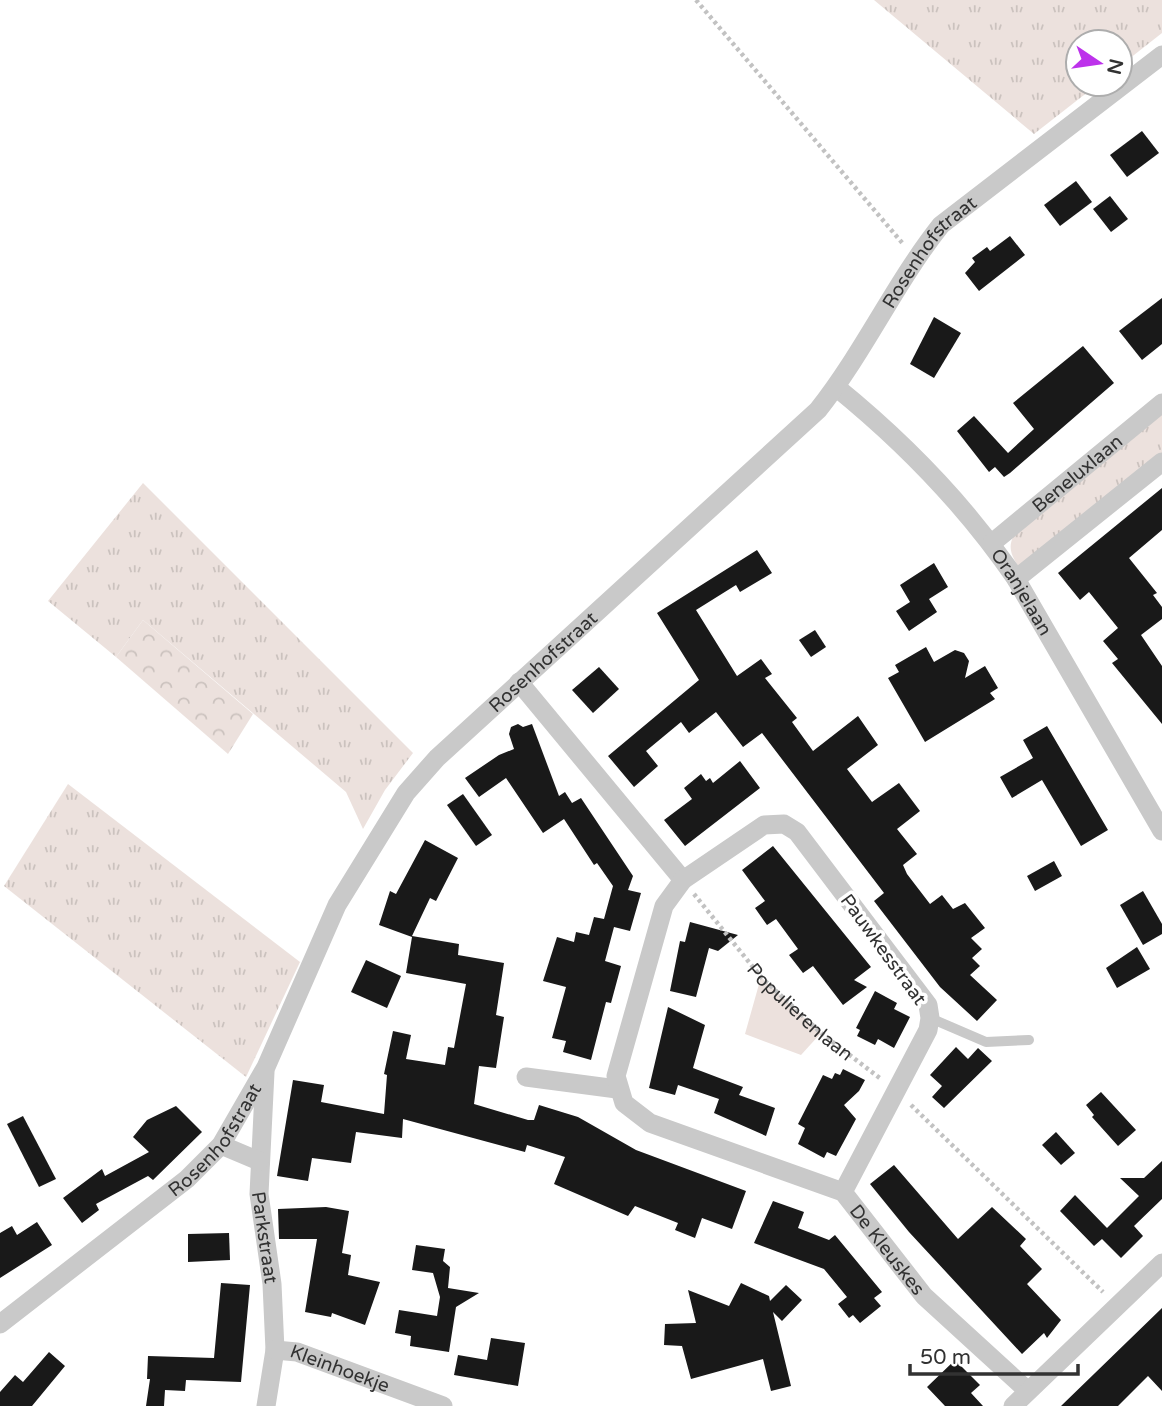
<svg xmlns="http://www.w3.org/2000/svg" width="1162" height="1406" viewBox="0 0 1162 1406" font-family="'Varela Round',sans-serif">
<defs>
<pattern id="grass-tufts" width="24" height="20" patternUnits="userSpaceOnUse" patternTransform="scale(1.75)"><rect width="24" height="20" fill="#ece1dd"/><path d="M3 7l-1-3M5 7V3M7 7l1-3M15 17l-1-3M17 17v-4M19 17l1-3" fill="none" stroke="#cbc2be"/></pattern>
<pattern id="forest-crowns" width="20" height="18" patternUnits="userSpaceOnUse" patternTransform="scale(1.75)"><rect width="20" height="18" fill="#ece1dd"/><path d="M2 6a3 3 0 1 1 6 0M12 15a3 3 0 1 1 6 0" fill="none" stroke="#cbc2be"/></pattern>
</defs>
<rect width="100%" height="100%" fill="#fff"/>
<!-- grass -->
<g fill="url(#grass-tufts)">
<path d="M 874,0 L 1162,0 L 1162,33 L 1120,66 L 1120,42 L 1078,42 L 1078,84 L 1098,84 L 1034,134 Z"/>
<path d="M 1162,414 L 1162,453 L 1019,568 C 1012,556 1007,548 1014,535 Z"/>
<path d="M 143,483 L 413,753 L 385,790 L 363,829 L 346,792 L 143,620 L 116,657 L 48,601 Z"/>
<path d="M 68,784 L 300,962 L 246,1077 L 4,886 Z"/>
</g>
<!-- forest -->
<path fill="url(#forest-crowns)" d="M 143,620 L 253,714 L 228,754 L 116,657 Z"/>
<!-- park -->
<path fill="#ece1dd" d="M 761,977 L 821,1033 L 801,1055 L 745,1034 Z"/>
<!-- building -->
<g fill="#191919">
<path d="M 1142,131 L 1159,153 L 1127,177 L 1110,155 Z"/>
<path d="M 1076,181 L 1092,202 L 1060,226 L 1044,205 Z"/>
<path d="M 1110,196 L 1128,219 L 1111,232 L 1093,209 Z"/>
<path d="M 1010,236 L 1025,255 L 979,291 L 965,273 L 975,262 L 972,258 L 987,247 L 990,251 Z"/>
<path d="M 1162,298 L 1162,344 L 1142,360 L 1119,331 Z"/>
<path d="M 934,317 L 961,333 L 934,378 L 910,364 Z"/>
<path d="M 1083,346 L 1114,383 L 1010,473 L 1004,477 L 995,467 L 989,472 L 957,431 L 974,416 L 1008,453 L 1034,429 L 1013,403 Z"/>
<path d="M 1162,488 L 1162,530 L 1129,558 L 1157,593 L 1153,595 L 1162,607 L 1162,619 L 1141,635 L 1162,666 L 1162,724 L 1112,663 L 1118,659 L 1103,641 L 1118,628 L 1089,592 L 1080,600 L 1058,573 Z"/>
<path d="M 757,550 L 772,573 L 740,592 L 736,585 L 696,610 L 737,676 L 761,659 L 772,674 L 765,678 L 797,718 L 792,722 L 813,751 L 858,716 L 878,745 L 847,769 L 872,802 L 899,783 L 920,811 L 897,829 L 917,854 L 903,865 L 907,874 L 930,904 L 942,895 L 953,909 L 965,903 L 985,928 L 971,938 L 982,949 L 972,958 L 980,966 L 970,975 L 997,1000 L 977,1021 L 940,987 L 874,901 L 884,893 L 762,733 L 743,747 L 716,712 L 689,733 L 681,722 L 646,751 L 658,766 L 634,787 L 608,756 L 699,680 L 657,613 Z"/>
<path d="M 934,563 L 948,587 L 929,599 L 937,612 L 909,631 L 896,611 L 910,602 L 900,585 Z"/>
<path d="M 815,630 L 826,647 L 811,657 L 799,640 Z"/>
<path d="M 926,647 L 934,662 L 955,650 L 964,653 L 969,661 L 965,678 L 985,666 L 998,688 L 990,693 L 995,699 L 925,742 L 888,678 L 899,672 L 895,665 Z"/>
<path d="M 599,667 L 619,689 L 593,713 L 572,690 Z"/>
<path d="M 518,724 L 523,727 L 532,724 L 559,796 L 565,792 L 572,803 L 581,798 L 633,876 L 628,890 L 641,893 L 630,931 L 614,927 L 605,961 L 621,966 L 611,1003 L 606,1002 L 591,1060 L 563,1052 L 566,1041 L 552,1038 L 566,987 L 543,981 L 557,937 L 574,942 L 576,932 L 589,935 L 594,917 L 604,919 L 613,886 L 597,863 L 594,865 L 564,819 L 543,833 L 506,778 L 479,797 L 465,778 L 499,755 L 514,749 L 509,734 L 511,727 Z"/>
<path d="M 1047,726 L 1108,830 L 1081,846 L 1042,780 L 1012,798 L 1000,777 L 1033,758 L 1023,740 Z"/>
<path d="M 740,761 L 760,788 L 685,846 L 664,820 L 692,799 L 684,788 L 701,774 L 706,781 L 710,778 L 713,783 Z"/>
<path d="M 463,794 L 492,835 L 476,846 L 447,805 Z"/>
<path d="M 425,840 L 458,858 L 436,901 L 430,898 L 412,936 L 459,944 L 458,955 L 504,963 L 496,1015 L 504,1017 L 496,1068 L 479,1066 L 474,1104 L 528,1120 L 534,1120 L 539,1105 L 578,1117 L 636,1150 L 746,1191 L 732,1229 L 702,1218 L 695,1238 L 675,1230 L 678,1223 L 635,1206 L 628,1216 L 554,1184 L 565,1157 L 527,1145 L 525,1152 L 403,1119 L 402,1138 L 356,1132 L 351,1163 L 312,1158 L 308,1181 L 277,1176 L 293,1080 L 324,1085 L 321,1102 L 384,1114 L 387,1075 L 384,1074 L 393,1031 L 411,1035 L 406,1059 L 445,1065 L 448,1047 L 454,1048 L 466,984 L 406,973 L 412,937 L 379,925 L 390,891 L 396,894 Z"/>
<path d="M 773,846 L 871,967 L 854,980 L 867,987 L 843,1005 L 813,966 L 803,973 L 789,955 L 798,949 L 776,919 L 767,925 L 755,908 L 765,901 L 742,870 Z"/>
<path d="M 1054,861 L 1062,876 L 1035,891 L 1027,876 Z"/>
<path d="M 1143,891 L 1162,924 L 1162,934 L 1143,945 L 1120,905 Z"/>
<path d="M 690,922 L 738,935 L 718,951 L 709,948 L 696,997 L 670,991 L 680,941 L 685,942 Z"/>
<path d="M 1137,947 L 1150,969 L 1117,988 L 1106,968 Z"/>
<path d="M 366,960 L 401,976 L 387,1008 L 351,992 Z"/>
<path d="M 875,991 L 897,1003 L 894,1009 L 910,1017 L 894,1048 L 878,1039 L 875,1045 L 857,1036 L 860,1030 L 856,1028 Z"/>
<path d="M 668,1007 L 705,1025 L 693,1068 L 743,1087 L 739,1095 L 775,1108 L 766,1136 L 714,1113 L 719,1099 L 678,1085 L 675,1095 L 649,1088 Z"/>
<path d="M 956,1047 L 968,1059 L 978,1048 L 992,1061 L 944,1108 L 932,1097 L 942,1086 L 930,1075 Z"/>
<path d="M 843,1069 L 865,1080 L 859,1091 L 844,1105 L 856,1119 L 836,1156 L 827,1152 L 824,1158 L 798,1144 L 805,1128 L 798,1124 L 823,1075 L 832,1079 L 835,1073 L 840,1075 Z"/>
<path d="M 1101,1092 L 1136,1130 L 1118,1146 L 1092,1117 L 1094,1115 L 1086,1105 Z"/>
<path d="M 176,1106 L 202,1132 L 153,1180 L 148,1176 L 96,1204 L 99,1210 L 82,1223 L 63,1198 L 102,1169 L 105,1176 L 149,1152 L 133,1137 L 147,1120 Z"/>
<path d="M 23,1116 L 56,1179 L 39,1187 L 7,1124 Z"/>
<path d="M 1056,1132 L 1075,1153 L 1061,1165 L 1042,1145 Z"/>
<path d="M 1162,1161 L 1162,1199 L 1134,1226 L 1143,1236 L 1121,1258 L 1102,1239 L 1094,1246 L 1060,1211 L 1075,1195 L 1107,1228 L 1139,1196 L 1120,1178 L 1144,1178 Z"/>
<path d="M 894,1165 L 958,1239 L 992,1207 L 1026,1239 L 1020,1246 L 1042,1269 L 1027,1284 L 1061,1320 L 1047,1338 L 1044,1333 L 1022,1354 L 909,1232 L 870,1184 Z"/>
<path d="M 773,1201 L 804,1212 L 798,1228 L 829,1240 L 835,1235 L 882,1292 L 874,1298 L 881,1306 L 860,1323 L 853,1315 L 849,1318 L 838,1304 L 847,1297 L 824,1269 L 754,1243 Z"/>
<path d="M 326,1207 L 349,1211 L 342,1253 L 351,1255 L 348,1275 L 380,1282 L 365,1325 L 332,1313 L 331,1317 L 305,1312 L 317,1239 L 279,1239 L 278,1209 Z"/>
<path d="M 37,1222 L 52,1245 L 0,1278 L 0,1233 L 12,1226 L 17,1235 Z"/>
<path d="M 229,1233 L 230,1260 L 188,1262 L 188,1234 Z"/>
<path d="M 416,1245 L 445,1249 L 443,1261 L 450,1267 L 448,1288 L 479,1293 L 456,1307 L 449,1352 L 410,1346 L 411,1336 L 395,1333 L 399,1310 L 437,1316 L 440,1297 L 433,1273 L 412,1270 Z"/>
<path d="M 221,1283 L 250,1285 L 241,1382 L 186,1380 L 185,1391 L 165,1390 L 164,1406 L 146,1406 L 150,1379 L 147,1379 L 148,1356 L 214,1358 Z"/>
<path d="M 741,1283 L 769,1296 L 770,1301 L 786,1285 L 802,1300 L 782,1321 L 773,1312 L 791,1386 L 771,1391 L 763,1359 L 691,1379 L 682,1346 L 664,1345 L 665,1324 L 696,1323 L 688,1290 L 729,1306 Z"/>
<path d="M 1162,1308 L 1162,1391 L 1148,1376 L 1118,1406 L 1061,1406 Z"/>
<path d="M 491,1338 L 525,1343 L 518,1386 L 454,1375 L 458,1355 L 487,1360 Z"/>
<path d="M 49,1352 L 65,1366 L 32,1406 L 0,1406 L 0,1392 L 15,1375 L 23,1382 Z"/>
<path d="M 955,1360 L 980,1385 L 971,1393 L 983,1406 L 945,1406 L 927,1387 Z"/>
</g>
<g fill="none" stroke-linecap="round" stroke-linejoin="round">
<!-- path -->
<g stroke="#c2c2c2" stroke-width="4.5" stroke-dasharray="3.5 3.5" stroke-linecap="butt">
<path d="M 696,0 L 904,245"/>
<path id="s1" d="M 694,894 L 761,977 L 821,1033 L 881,1079"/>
<path d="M 911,1105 L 1103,1292"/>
</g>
<!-- lane -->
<path stroke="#c9c9c9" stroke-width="10" d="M 930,1018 L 986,1042 L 1029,1040"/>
<!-- street -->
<g stroke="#c9c9c9" stroke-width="19">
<path id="s2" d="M 836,387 C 905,443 966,506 1016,579 L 1162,831"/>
<path id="s3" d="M 992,543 L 1162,403"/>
<path d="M 1016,579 L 1162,462"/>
<path d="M 519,682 L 683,880"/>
<path id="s4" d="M 265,1072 L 259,1194 L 272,1284 L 275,1350 L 266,1406"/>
<path d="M 526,1077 L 617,1089"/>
<path d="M 221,1145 L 259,1161"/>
<path id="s5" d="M 843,1192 L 928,1030 L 930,1018 L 928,1005 L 797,832 L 784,824 L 764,825 L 683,880 L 664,906 L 616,1076 L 624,1103 L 650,1123 L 843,1192 L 924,1296 L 1028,1391"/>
<path id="s6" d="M 0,1324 L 187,1179 L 221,1145 L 266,1067 L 337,905 L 406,793 L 437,758 L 818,410 C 864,352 895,283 941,225 L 1162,55"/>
<path id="s7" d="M 275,1350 L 297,1352 L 443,1406"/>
<path d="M 1013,1406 L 1162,1263"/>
</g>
</g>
<g text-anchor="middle" stroke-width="7" stroke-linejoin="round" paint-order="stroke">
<!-- street labels -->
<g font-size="19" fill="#323232" stroke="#fff">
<text dy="7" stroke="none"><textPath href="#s6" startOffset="1440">Rosenhofstraat</textPath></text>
<text dy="7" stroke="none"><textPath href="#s3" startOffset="110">Beneluxlaan</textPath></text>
<text dy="7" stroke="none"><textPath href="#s2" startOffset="278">Oranjelaan</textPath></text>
<text dy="7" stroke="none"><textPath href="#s6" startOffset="873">Rosenhofstraat</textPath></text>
<text transform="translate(884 949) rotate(54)" y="7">Pauwkesstraat</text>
<text dy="7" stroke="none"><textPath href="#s1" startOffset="159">Populierenlaan</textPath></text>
<text dy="7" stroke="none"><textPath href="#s6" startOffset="285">Rosenhofstraat</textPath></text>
<text dy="7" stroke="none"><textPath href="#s4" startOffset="166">Parkstraat</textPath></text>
<text dy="7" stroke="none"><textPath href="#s5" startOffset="1106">De Kleuskes</textPath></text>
<text dy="7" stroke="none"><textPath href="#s7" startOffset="68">Kleinhoekje</textPath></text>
</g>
</g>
<!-- north arrow -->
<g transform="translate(1099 63) rotate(103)"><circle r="33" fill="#ffffff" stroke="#adadad" stroke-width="2"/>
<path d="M0-5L12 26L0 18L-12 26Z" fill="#bd32eb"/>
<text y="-10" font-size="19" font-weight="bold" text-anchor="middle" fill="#323232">N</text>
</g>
<!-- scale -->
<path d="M910 1364v10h168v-10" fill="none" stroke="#323232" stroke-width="3.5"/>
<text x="920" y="1364" font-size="21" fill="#323232" stroke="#ffffff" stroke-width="5" paint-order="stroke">50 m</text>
</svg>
